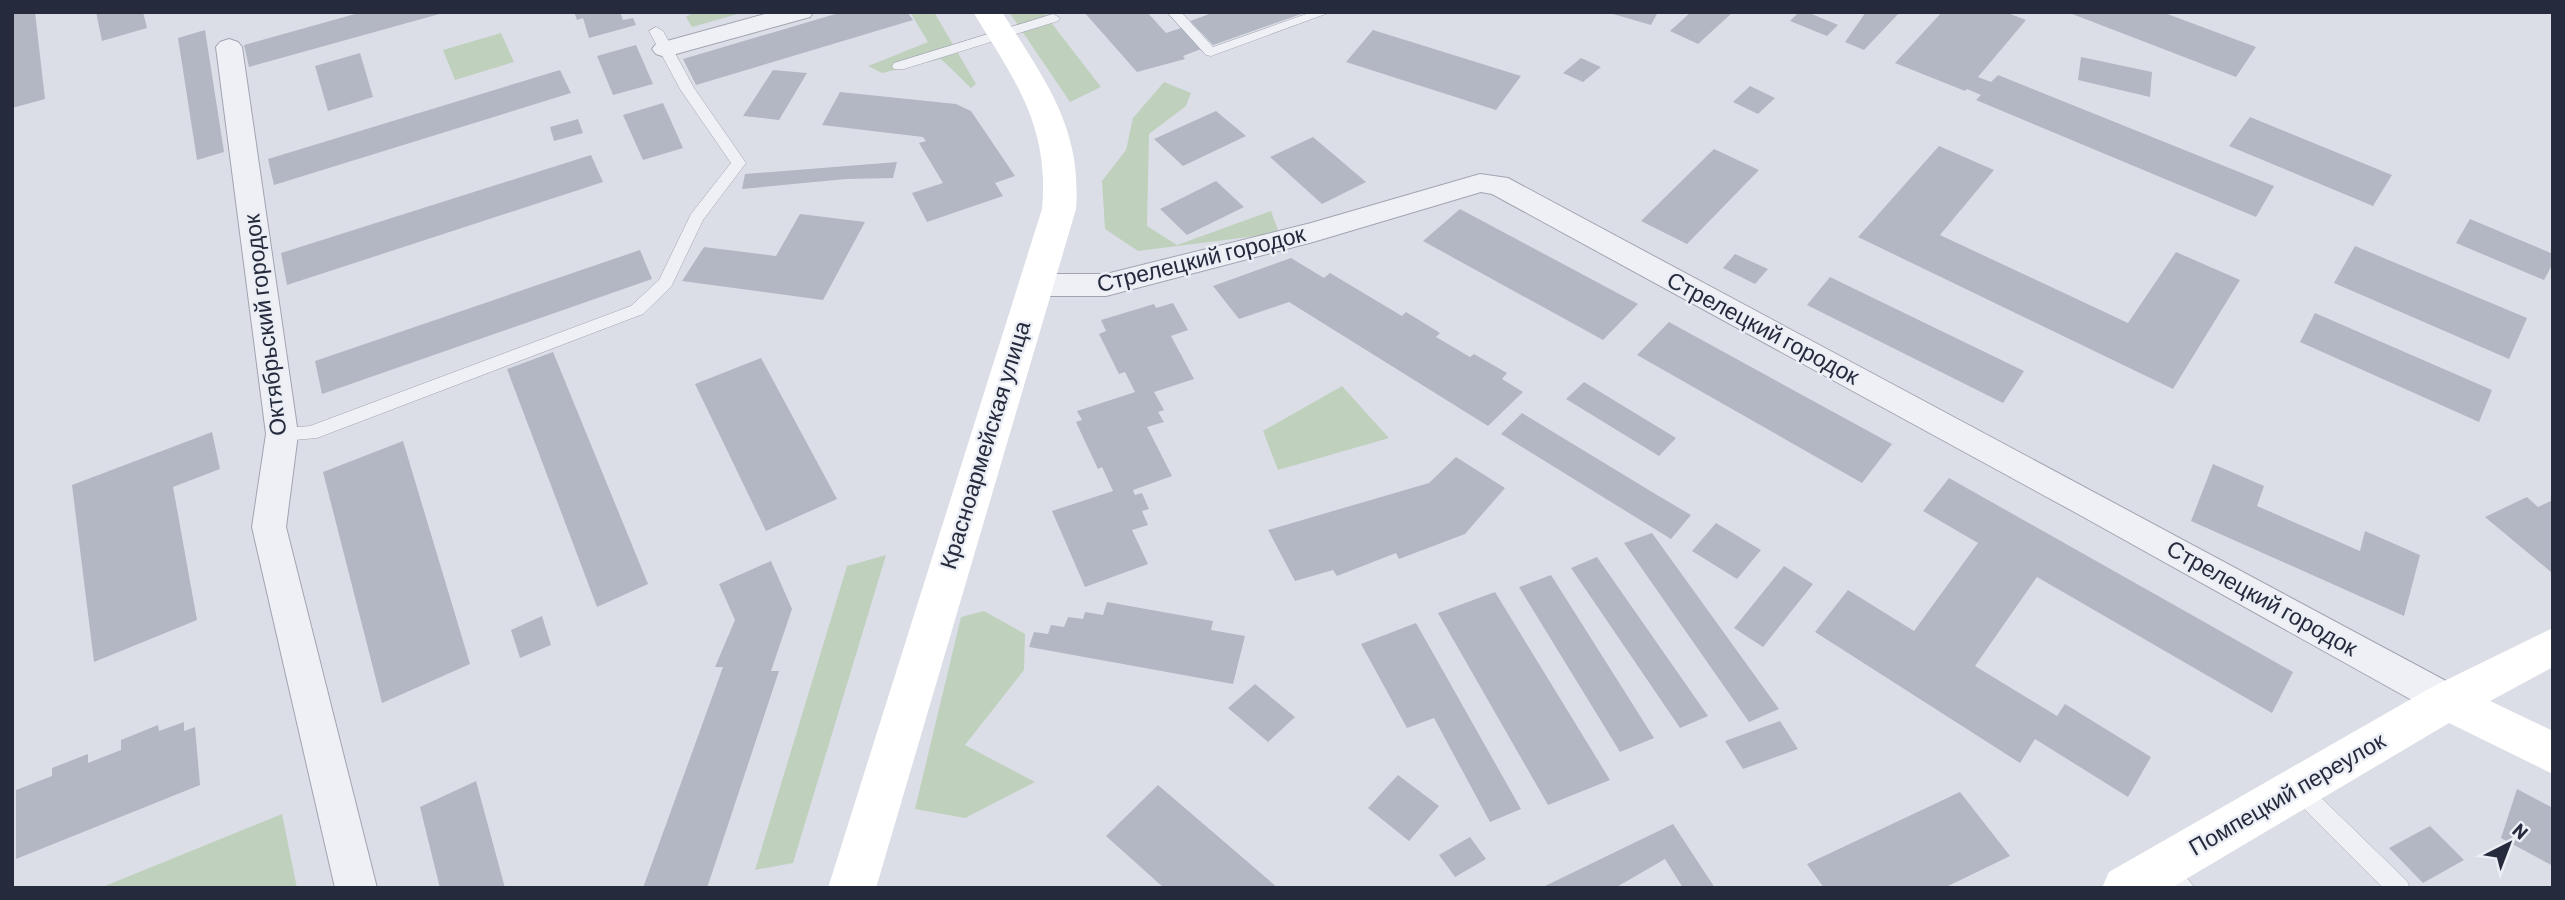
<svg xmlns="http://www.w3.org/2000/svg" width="2565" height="900" viewBox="0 0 2565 900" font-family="Barlow,sans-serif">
<rect width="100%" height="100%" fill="#dcdee7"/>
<!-- green -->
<g fill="#bfd1bd">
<path d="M 694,12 L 745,12 L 692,27 L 686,17 Z"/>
<path d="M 910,12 L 934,12 L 976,84 L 971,88 L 941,59 L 882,73 L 868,66 L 928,42 Z"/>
<path d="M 1009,12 L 1043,12 L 1101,87 L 1070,102 Z"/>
<path d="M 501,33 L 514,62 L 455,80 L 443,50 Z"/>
<path d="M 1164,82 L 1191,93 L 1186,106 L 1149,134 L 1147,226 L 1177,245 L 1271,211 L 1279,233 L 1138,251 L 1105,229 L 1102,181 L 1126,150 L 1133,118 Z"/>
<path d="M 1342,386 L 1389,438 L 1278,470 L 1263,431 Z"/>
<path d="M 886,555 L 793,863 L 755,870 L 847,566 Z"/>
<path d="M 984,611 L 1025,634 L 1024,670 L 965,745 L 1035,782 L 965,818 L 915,809 L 961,617 Z"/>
<path d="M 282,814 L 297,888 L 100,888 Z"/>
</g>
<!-- building -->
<g fill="#b3b7c4">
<path d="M 12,12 L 35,12 L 45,99 L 12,108 Z"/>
<path d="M 96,12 L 143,12 L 147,28 L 102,41 Z"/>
<path d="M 362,12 L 443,13 L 249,67 L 244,45 Z"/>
<path d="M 574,12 L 620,12 L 623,20 L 633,18 L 636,25 L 589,38 L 583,18 L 577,20 Z"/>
<path d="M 842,12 L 907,12 L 913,20 L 696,85 L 683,59 Z"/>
<path d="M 1084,12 L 1147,12 L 1166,33 L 1181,28 L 1201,49 L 1183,56 L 1185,59 L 1137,72 Z"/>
<path d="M 1215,12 L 1304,12 L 1304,13 L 1213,45 L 1190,21 Z"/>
<path d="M 1606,12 L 1658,12 L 1651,25 Z"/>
<path d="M 1691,12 L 1733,12 L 1698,44 L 1670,31 Z"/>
<path d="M 1799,12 L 1807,12 L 1838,25 L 1827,36 L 1790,21 Z"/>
<path d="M 1866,12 L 1900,12 L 1864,50 L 1845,42 Z"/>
<path d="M 1942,12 L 2005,12 L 2026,20 L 1978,77 L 1991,82 L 1998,75 L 2274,186 L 2256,217 L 1976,100 L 1981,95 L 1967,89 L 1965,91 L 1895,63 Z"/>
<path d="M 2067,12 L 2162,12 L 2256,47 L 2236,77 Z"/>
<path d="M 205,30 L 224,152 L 197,160 L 178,38 Z"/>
<path d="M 1373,30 L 1521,76 L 1496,110 L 1346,62 Z"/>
<path d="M 636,45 L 653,84 L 613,95 L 597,56 Z"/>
<path d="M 360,53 L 373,97 L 328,111 L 315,66 Z"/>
<path d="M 2081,57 L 2152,72 L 2150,97 L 2078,80 Z"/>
<path d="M 1581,58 L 1601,67 L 1583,82 L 1563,73 Z"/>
<path d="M 560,70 L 571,93 L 274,185 L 268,159 Z"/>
<path d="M 773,70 L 807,73 L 779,120 L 743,116 Z"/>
<path d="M 1750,86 L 1775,98 L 1758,114 L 1733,102 Z"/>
<path d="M 840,92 L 956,104 L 971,111 L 1015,176 L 995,183 L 1003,196 L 927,222 L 912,193 L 943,183 L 919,143 L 926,141 L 923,137 L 822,125 Z"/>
<path d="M 663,103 L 683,148 L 643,160 L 623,115 Z"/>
<path d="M 1216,111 L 1246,136 L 1183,166 L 1154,139 Z"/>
<path d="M 2250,117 L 2392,175 L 2373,206 L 2229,146 Z"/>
<path d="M 578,119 L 583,133 L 554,141 L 550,127 Z"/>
<path d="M 1313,137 L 1366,182 L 1322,204 L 1270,157 Z"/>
<path d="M 1939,146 L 1994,170 L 1940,235 L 2128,323 L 2176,252 L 2240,280 L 2173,389 L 1858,237 Z"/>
<path d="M 1714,149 L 1759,170 L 1687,244 L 1641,221 Z"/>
<path d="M 591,155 L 603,182 L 287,285 L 281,253 Z"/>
<path d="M 897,162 L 893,178 L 846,179 L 742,189 L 745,174 Z"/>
<path d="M 1216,181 L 1244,207 L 1187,235 L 1160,209 Z"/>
<path d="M 1460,209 L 1638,304 L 1603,340 L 1423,241 Z"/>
<path d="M 800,214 L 865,222 L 823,300 L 682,281 L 704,247 L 776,256 Z"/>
<path d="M 2470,219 L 2553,254 L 2553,263 L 2544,280 L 2456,243 Z"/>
<path d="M 2355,246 L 2527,318 L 2509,359 L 2334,283 Z"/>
<path d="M 640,250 L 652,279 L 322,394 L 315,361 Z"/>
<path d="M 1735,254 L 1768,269 L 1755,284 L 1723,268 Z"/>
<path d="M 1291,258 L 1324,278 L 1330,273 L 1402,316 L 1406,312 L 1440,333 L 1436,337 L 1470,357 L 1474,354 L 1507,373 L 1502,379 L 1523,392 L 1488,426 L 1289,302 L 1239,319 L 1213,286 Z"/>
<path d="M 1830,277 L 2024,371 L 2003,403 L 1807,305 Z"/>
<path d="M 1173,303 L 1188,330 L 1171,336 L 1194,379 L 1154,392 L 1164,410 L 1158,412 L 1164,422 L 1147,427 L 1172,476 L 1133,490 L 1135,495 L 1142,493 L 1149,509 L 1142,511 L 1148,525 L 1132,530 L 1148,564 L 1085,587 L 1052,511 L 1113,491 L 1102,467 L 1098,469 L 1082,435 L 1076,422 L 1082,420 L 1077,411 L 1135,392 L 1125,372 L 1119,374 L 1099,334 L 1106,331 L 1101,320 L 1154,304 L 1156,308 Z"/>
<path d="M 2315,313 L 2492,390 L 2479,422 L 2300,342 Z"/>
<path d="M 1669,322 L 1892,444 L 1862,483 L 1637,355 Z"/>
<path d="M 553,352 L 648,584 L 597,607 L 507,369 Z"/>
<path d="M 761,358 L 837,499 L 766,531 L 695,384 Z"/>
<path d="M 1584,382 L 1676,438 L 1659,456 L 1566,399 Z"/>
<path d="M 1522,413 L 1657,495 L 1691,515 L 1671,539 L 1501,434 Z"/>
<path d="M 212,432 L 220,469 L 173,487 L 197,620 L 94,662 L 72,485 Z"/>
<path d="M 403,441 L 470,664 L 382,703 L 323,472 Z"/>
<path d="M 1456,457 L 1505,488 L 1465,534 L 1399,559 L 1396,553 L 1337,576 L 1333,570 L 1295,581 L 1268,530 L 1429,483 Z"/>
<path d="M 2213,464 L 2264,486 L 2257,506 L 2360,551 L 2365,531 L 2420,555 L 2404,616 L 2191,521 Z"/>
<path d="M 1949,478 L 2293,672 L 2272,713 L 2037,577 L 1975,666 L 2057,716 L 2065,704 L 2151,757 L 2128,797 L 2035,739 L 2020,763 L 1815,632 L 1848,590 L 1914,631 L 1978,543 L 1923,511 Z"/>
<path d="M 2527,497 L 2538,507 L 2553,500 L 2551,572 L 2485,517 Z"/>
<path d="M 1716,523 L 1761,550 L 1737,579 L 1692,551 Z"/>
<path d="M 1652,533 L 1779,709 L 1749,722 L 1624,543 Z"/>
<path d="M 1597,557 L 1708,716 L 1680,728 L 1571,568 Z"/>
<path d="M 771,561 L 792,609 L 771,671 L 779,671 L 707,888 L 643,888 L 723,667 L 715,667 L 735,620 L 719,584 Z"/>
<path d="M 1784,566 L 1813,584 L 1763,647 L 1734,628 Z"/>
<path d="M 1551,575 L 1654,738 L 1620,752 L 1519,587 Z"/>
<path d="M 1495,592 L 1610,780 L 1548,805 L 1438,613 Z"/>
<path d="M 1107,602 L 1213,621 L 1211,630 L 1245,636 L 1233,684 L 1029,647 L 1034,632 L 1048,634 L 1051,625 L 1064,627 L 1068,617 L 1083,619 L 1085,612 L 1103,615 Z"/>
<path d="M 542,616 L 551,645 L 520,658 L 511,630 Z"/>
<path d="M 1416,623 L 1521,809 L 1490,822 L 1434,718 L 1407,728 L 1361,644 Z"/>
<path d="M 1255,684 L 1295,717 L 1268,742 L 1228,708 Z"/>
<path d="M 1780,721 L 1798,749 L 1743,769 L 1725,741 Z"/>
<path d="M 184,722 L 184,731 L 195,727 L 200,785 L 16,859 L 16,790 L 52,776 L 52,768 L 88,754 L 88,763 L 121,750 L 121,740 L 158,725 L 159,731 Z"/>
<path d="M 1398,775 L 1439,806 L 1409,841 L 1368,808 Z"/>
<path d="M 476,781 L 505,888 L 440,888 L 420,807 Z"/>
<path d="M 1158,785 L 1278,888 L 1164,888 L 1106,836 Z"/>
<path d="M 2517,789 L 2553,808 L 2553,866 L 2501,838 Z"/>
<path d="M 1960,792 L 2010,856 L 1944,888 L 1824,888 L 1807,864 Z"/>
<path d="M 1673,824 L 1715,888 L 1683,888 L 1665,859 L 1615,888 L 1546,888 L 1545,886 Z"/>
<path d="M 2430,826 L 2464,860 L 2423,883 L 2389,848 Z"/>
<path d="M 1470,837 L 1486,859 L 1455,877 L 1439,855 Z"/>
</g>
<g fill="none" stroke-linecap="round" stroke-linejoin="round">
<defs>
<g id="lane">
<path d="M 1167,12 L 1181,12 L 1213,47 L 1312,12 L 1331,12 L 1211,56 L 1206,55 Z"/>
<path d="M 1053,14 L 1060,18 L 1058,21 L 904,69 L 894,69 L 892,66 L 894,63 Z"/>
<path d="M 656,27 L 663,31 L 694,88 L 746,163 L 703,220 L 671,287 L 643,314 L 317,438 L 282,441 L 276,439 L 273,434 L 276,429 L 310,426 L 631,306 L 659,280 L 691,214 L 731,163 L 680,89 L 649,31 Z"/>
<path d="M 2297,778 L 2304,781 L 2407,881 L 2410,888 L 2383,888 L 2290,795 L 2287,788 L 2290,781 Z"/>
<path d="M 2164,856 L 2172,859 L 2195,888 L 2169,888 L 2153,866 L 2156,859 Z"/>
</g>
<g id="street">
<path d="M 772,12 L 813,12 L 810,17 L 665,57 L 656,54 L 652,49 L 656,44 Z"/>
<path d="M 229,39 L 238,42 L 242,47 L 298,434 L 286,527 L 377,888 L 335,888 L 252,527 L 266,434 L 216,47 L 220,42 Z"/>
<path d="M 1480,174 L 1508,178 L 2461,689 L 2467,701 L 2461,713 L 2448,718 L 2435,713 L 2078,514 L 1492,194 L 1481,192 L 1313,242 L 1106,296 L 1034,296 L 1023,293 L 1019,285 L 1023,277 L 1034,274 L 1106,274 L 1311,223 Z"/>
</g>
</defs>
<!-- lane casing -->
<use href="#lane" stroke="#a1a4b1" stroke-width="1"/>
<!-- street casing -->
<use href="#street" stroke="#a1a4b1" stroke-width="2"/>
<!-- lane -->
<use href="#lane" fill="#eff0f5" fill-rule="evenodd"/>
<!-- street -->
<use href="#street" fill="#eff0f5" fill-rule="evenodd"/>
<!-- secondary -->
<g fill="#fff" fill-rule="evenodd">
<path d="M 973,12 L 1002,12 C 1044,79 1082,126 1076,209 L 876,888 L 828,888 L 1042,209 C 1050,126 1014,79 973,12 Z"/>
<path d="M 2553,628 L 2553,667 L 2490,701 L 2553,731 L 2553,774 L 2449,723 L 2171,888 L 2102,888 L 2109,872 L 2432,687 Z"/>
</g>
</g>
<g text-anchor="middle" stroke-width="5" stroke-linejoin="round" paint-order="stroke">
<!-- street labels -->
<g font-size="23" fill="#252a3d" stroke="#ebeef4">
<text transform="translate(1201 259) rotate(-14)" y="8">Стрелецкий городок</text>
<text transform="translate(265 325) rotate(-97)" y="8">Октябрьский городок</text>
<text transform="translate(1763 328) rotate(28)" y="8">Стрелецкий городок</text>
<text transform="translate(985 445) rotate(-73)" y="8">Красноармейская улица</text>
<text transform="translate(2262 598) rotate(29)" y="8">Стрелецкий городок</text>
<text transform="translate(2287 794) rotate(-30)" y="8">Помпецкий переулок</text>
</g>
</g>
<!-- border -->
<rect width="2565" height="900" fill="none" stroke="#252a3d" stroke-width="28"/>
<!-- north arrow -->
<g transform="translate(2509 844) rotate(42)" stroke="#ebeef4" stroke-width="5" paint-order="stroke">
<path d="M0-5L12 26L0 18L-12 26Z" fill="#252a3d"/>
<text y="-10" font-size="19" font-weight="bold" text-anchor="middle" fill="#252a3d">N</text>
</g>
</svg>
